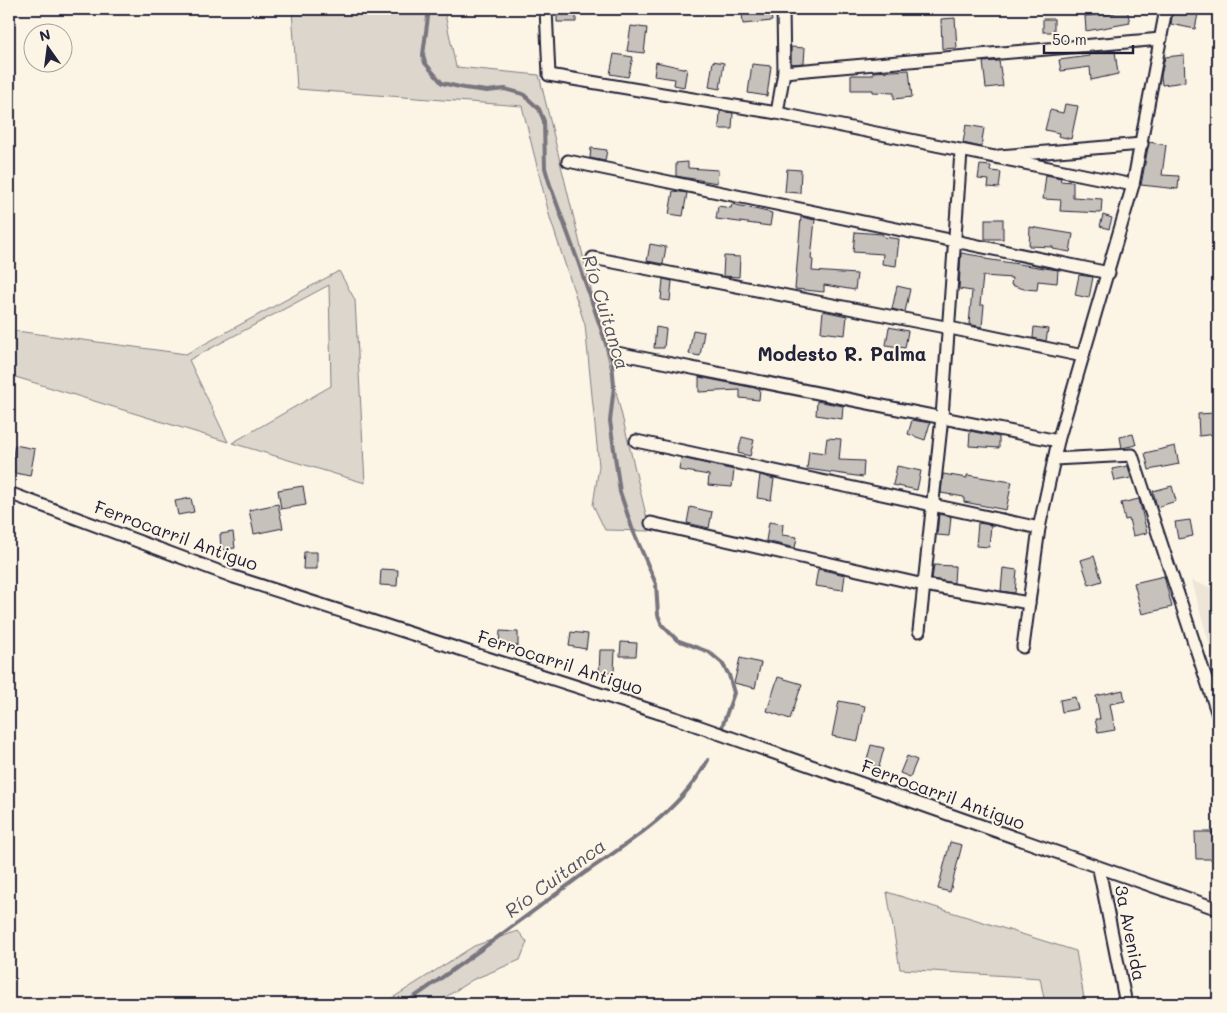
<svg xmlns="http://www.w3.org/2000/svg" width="1227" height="1013" viewBox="0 0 1227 1013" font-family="Mali,sans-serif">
<rect width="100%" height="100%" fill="#fcf5e5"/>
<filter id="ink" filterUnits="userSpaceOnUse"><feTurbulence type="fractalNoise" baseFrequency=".02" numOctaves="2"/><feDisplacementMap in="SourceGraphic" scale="10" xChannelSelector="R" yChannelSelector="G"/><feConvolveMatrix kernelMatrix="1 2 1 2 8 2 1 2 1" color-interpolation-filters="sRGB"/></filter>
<g filter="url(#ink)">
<!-- built -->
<path fill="#ece5d8" d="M 1191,581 L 1218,590 L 1218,673 Z"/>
<!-- green -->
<g fill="#dcd6cc" stroke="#7f7c84">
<path d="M 292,9 L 444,9 L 456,67 L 539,75 L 650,531 L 605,530 L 593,505 L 599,466 L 585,325 L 550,218 L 522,106 L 297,89 Z"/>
<path d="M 339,271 L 355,300 L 365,483 L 232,443 L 331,386 L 329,285 L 189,360 L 228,442 L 9,375 L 9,330 L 186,354 Z"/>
<path d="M 887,892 L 1076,951 L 1085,1004 L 1045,1004 L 1040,978 L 900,969 Z"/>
<path d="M 518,931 L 527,942 L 520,960 L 472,980 L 435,1004 L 383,1004 L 474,946 Z"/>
</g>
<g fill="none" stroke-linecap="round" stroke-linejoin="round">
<!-- stream -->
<g stroke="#78757e" stroke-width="4">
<path d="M 429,9 L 423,55 L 425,63 L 442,83 L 464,88 L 487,91 L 505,89 L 523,94 L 539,109 L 544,121 L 545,168 L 550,185 L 579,264 L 612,361 L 614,386 L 610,421 L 620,492 L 632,528 L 656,584 L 658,615 L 662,625 L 677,640 L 709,652 L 722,663 L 729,675 L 734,693 L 722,727"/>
<path d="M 404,1004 C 466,962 526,916 586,872 C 632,840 681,810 708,760"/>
</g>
</g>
<!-- building -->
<g fill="#c6c1bb" stroke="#22223b">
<path d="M 557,9 L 576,10 L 576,22 L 557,22 Z"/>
<path d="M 770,9 L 772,21 L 743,24 L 742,12 Z"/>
<path d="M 1127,9 L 1130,23 L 1086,31 L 1085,16 L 1115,13 L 1114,10 Z"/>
<path d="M 1173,9 L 1199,9 L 1195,29 L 1171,24 Z"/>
<path d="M 955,18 L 957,48 L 942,49 L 941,19 Z"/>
<rect x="1043" y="19" width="11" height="13"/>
<path d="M 631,26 L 647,28 L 644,53 L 627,51 Z"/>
<path d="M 791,47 L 805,48 L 804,63 L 791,64 Z"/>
<path d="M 1115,51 L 1118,74 L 1091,80 L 1090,67 L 1061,71 L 1059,60 L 1089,56 L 1089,53 Z"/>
<path d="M 614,54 L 633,57 L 628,77 L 610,74 Z"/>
<path d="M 1184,55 L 1185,82 L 1162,85 L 1161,76 L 1165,57 Z"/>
<path d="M 713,61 L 724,63 L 720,89 L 709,87 Z"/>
<path d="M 999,61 L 1003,86 L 986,88 L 983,62 Z"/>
<path d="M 656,62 L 687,69 L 684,87 L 674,85 L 675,79 L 654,76 Z"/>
<path d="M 752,64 L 771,66 L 767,96 L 748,93 Z"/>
<path d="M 909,70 L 912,97 L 894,99 L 894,93 L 873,92 L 873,90 L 851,90 L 851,75 L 873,75 L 873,72 Z"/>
<path d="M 1065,104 L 1078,106 L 1071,139 L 1058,136 L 1059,133 L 1045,130 L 1050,110 L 1063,113 Z"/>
<path d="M 720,111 L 733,113 L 732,129 L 719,129 Z"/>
<path d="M 966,125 L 984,128 L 981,147 L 963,143 Z"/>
<path d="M 1149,142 L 1166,145 L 1162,175 L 1179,176 L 1178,189 L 1141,185 Z"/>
<path d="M 591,148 L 607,150 L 605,161 L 590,158 Z"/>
<path d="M 688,162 L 688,168 L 718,170 L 717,183 L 676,176 L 676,163 Z"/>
<path d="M 980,165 L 991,166 L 990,171 L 1001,172 L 999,188 L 988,187 L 989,180 L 978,179 Z"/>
<path d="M 787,169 L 801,170 L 800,193 L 785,192 Z"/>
<path d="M 1046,175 L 1061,178 L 1060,181 L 1073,182 L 1073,197 L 1102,199 L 1101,213 L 1060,211 L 1061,200 L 1043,199 Z"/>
<path d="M 673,191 L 687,193 L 683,216 L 669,214 Z"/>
<path d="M 732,204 L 772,213 L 770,226 L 716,219 L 718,206 L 731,208 Z"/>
<path d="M 1103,215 L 1112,218 L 1109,229 L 1100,226 Z"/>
<path d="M 801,217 L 815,220 L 811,259 L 813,260 L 812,271 L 857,274 L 855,290 L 824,285 L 824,292 L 795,289 Z"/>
<rect x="985" y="219" width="18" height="20"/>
<path d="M 1030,227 L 1073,234 L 1070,252 L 1053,249 L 1053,247 L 1029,246 Z"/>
<path d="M 855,232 L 882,234 L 884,237 L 899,239 L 896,266 L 882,264 L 883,254 L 853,252 Z"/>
<path d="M 650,244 L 666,247 L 663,264 L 647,261 Z"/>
<path d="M 961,253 L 985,257 L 985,259 L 1058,270 L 1057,283 L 1038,281 L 1037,290 L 1024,289 L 1011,285 L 1012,278 L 983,276 L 980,305 L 984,305 L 982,327 L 969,324 L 972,291 L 959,289 Z"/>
<path d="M 724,256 L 740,257 L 739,277 L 723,276 Z"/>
<path d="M 1079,275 L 1093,277 L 1089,298 L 1075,295 Z"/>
<path d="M 663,279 L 672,281 L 670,301 L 661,300 Z"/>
<path d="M 897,286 L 910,289 L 905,312 L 892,309 Z"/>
<path d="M 823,311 L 847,316 L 845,335 L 821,332 Z"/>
<path d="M 656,327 L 666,329 L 664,348 L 654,348 Z"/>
<path d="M 889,327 L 908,331 L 905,348 L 886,345 Z"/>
<path d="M 1034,327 L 1048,329 L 1046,341 L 1033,338 Z"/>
<path d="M 693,330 L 704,332 L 700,356 L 689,354 Z"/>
<path d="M 699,377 L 760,389 L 759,400 L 740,398 L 740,390 L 699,392 Z"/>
<path d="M 817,401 L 843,406 L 842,419 L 816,415 Z"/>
<path d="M 1215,413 L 1216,434 L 1199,436 L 1198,414 Z"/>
<path d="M 912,420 L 930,423 L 925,440 L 908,434 Z"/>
<path d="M 970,431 L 999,437 L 999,448 L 969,446 Z"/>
<path d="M 1133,434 L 1136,445 L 1122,448 L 1120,437 Z"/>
<path d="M 742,437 L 754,440 L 750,456 L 738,453 Z"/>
<path d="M 827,438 L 841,439 L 839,460 L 864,461 L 863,477 L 807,469 L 809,451 L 825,453 Z"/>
<path d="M 15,445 L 35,449 L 30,476 L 10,472 Z"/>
<path d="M 1175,446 L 1179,464 L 1149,470 L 1145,453 Z"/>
<path d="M 681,458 L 734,470 L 732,487 L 708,485 L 709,475 L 679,470 Z"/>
<path d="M 897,466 L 921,471 L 917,490 L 893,485 Z"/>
<path d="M 1128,466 L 1131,478 L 1115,481 L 1112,469 Z"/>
<path d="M 943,474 L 967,478 L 967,475 L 1012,482 L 1006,510 L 964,502 L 964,497 L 941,493 Z"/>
<path d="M 760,475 L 774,479 L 771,500 L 757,498 Z"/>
<path d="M 303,486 L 306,505 L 281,509 L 278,490 Z"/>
<path d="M 1172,486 L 1176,501 L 1157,507 L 1153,491 Z"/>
<path d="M 191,498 L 194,512 L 178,515 L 175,501 Z"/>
<path d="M 1139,499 L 1147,533 L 1133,536 L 1129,519 L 1125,520 L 1121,503 Z"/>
<path d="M 278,504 L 283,528 L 254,534 L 249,510 Z"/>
<path d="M 690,507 L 712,512 L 709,528 L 687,523 Z"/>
<path d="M 939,514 L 951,517 L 949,536 L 937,535 Z"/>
<path d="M 1190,520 L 1193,536 L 1178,539 L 1175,522 Z"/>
<path d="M 769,522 L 783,524 L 782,535 L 797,537 L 795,548 L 766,541 Z"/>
<path d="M 978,523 L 991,525 L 989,547 L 976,546 Z"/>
<path d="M 233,532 L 235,548 L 221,550 L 220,534 Z"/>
<path d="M 304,552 L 317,552 L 317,569 L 303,569 Z"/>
<path d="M 1094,556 L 1102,581 L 1089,585 L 1081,560 Z"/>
<path d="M 934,565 L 955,566 L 954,583 L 932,579 Z"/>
<path d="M 1003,568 L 1017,570 L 1015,593 L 1001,591 Z"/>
<path d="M 381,569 L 398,570 L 397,586 L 380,585 Z"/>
<path d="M 818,569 L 845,575 L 843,590 L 815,586 Z"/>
<path d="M 1164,576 L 1172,607 L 1142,614 L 1134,583 Z"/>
<path d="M 500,631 L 518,632 L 518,646 L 499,645 Z"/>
<path d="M 571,632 L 588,634 L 586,649 L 569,646 Z"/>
<path d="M 621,642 L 637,643 L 636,656 L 620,656 Z"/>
<path d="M 600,650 L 615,650 L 614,672 L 599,672 Z"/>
<path d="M 740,658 L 761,663 L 755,688 L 734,683 Z"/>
<path d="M 778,677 L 802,684 L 790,719 L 767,711 Z"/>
<path d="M 1123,690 L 1125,701 L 1110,704 L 1115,730 L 1098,733 L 1095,719 L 1100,719 L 1096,696 Z"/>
<path d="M 1075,697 L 1078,709 L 1062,712 L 1060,700 Z"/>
<path d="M 839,701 L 865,706 L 858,741 L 832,736 Z"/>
<path d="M 871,745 L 884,748 L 879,767 L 866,763 Z"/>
<path d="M 907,756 L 917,760 L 910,777 L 900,773 Z"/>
<path d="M 1195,832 L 1213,832 L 1213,859 L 1196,859 Z"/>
<path d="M 950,842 L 962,845 L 950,892 L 938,889 Z"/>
</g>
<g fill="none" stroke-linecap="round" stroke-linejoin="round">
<defs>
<g id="street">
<path d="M 546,9 L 549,75 L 777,113 L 1133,185"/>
<path d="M 784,72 L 1161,39"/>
<path d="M 777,113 L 784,72 L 783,9"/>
<path d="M 999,156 L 1142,144"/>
<path d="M 568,161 L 1109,273"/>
<path d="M 593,258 L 950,328 L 1083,356"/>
<path d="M 617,353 L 1058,441"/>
<path d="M 636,441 L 1039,528"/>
<path d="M 1054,459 L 1132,455 L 1218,715"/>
<path d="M 9,493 L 234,577 L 675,718 L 1218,909"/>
<path d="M 651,523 L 924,585 L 1029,603"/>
<path d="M 919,631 L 942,417 L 961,152"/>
<path d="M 1023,647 L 1039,528 L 1058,441 L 1133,185 L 1166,9"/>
<path d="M 1099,869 L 1126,1004"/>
</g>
</defs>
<!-- street casing -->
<use href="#street" stroke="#22223b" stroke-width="15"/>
<!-- street -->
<use href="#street" stroke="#fcf5e5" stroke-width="11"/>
</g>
</g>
<g text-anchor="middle" stroke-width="4" stroke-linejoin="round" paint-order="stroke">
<!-- street labels -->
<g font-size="18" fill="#22223b" stroke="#fcf5e5">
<text transform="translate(176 536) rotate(20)" y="6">Ferrocarril Antiguo</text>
<text transform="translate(560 663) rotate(18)" y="6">Ferrocarril Antiguo</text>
<text transform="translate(943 795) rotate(20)" y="6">Ferrocarril Antiguo</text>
<text transform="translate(1130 933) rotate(79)" y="6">3a Avenida</text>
</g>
<!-- water labels -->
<g font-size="19" font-style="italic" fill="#545362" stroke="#fcf5e5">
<text transform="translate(606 312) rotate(73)" y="7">Río Cuitanca</text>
<text transform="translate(555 878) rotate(-36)" y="7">Río Cuitanca</text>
</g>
<!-- neighbourhood labels -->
<g font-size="19" font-weight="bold" fill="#22223b" stroke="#fcf5e5">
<text x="842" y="361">Modesto R. Palma</text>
</g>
</g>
<!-- margin -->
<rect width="1227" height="1013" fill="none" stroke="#fcf5e5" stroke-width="30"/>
<rect x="15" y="15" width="1197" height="983" fill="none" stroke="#22223b" stroke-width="2" filter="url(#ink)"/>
<!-- north arrow -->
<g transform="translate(48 48) rotate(346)"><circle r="24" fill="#fcf5e5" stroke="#a5a1a1"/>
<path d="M0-4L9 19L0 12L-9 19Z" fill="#22223b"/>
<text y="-8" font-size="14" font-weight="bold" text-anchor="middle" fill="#22223b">N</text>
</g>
<!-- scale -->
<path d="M1044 45v8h89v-8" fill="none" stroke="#22223b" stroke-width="2.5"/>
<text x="1052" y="45" font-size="15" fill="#22223b" stroke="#fcf5e5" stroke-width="4" paint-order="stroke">50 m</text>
</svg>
